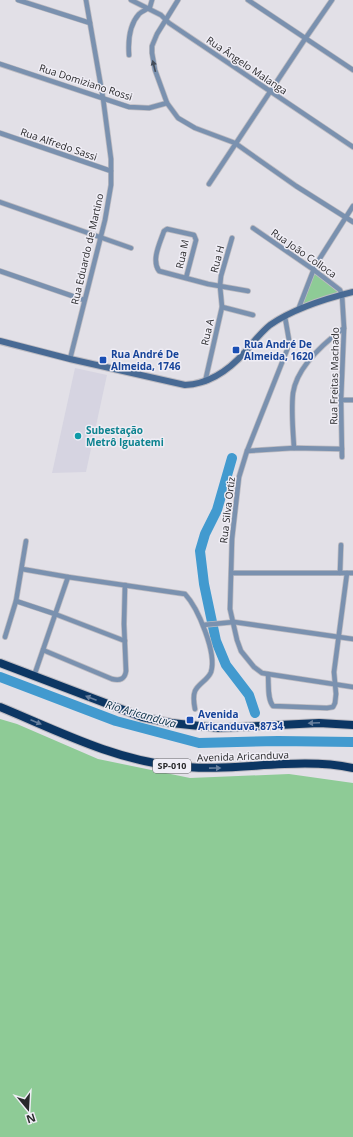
<svg xmlns="http://www.w3.org/2000/svg" width="353" height="1137" viewBox="0 0 353 1137" font-family="'Open Sans',sans-serif">
<rect width="100%" height="100%" fill="#e2e0e7"/>
<!-- built -->
<path fill="#d6d4e1" d="M 75,368 L 107,375 L 86,472 L 52,473 Z"/>
<!-- green -->
<g fill="#8ecb96">
<path d="M 315,273 L 339,293 L 303,305 L 306,294 Z"/>
<path d="M 0,719 L 17,724 L 98,759 L 190,778 L 289,774 L 353,783 L 353,1137 L 0,1137 Z"/>
</g>
<g fill="none" stroke-linecap="round" stroke-linejoin="round">
<!-- river -->
<g stroke="#429acf" stroke-width="10">
<path d="M 232,458 L 217,510 L 205,534 L 200,551 L 204,584 L 216,641 L 226,665 L 249,695 L 255,713"/>
<path d="M 0,677 L 116,721 L 199,743 L 278,741 L 353,742"/>
</g>
<defs>
<g id="street">
<path d="M 18,0 L 90,23"/>
<path d="M 131,0 L 161,15 L 169,23 L 353,147"/>
<path d="M 178,0 L 157,34 L 152,46 L 152,53 L 155,70 L 167,103 L 178,118 L 195,128 L 235,143 L 296,186 L 353,222"/>
<path d="M 248,0 L 353,70"/>
<path d="M 129,55 C 128,41 129,25 139,14 C 142,11 146,10 150,7 L 152,0"/>
<path d="M 0,64 L 129,107 L 149,108 L 167,103"/>
<path d="M 0,133 L 111,171"/>
<path d="M 209,184 L 305,39 L 332,0"/>
<path d="M 0,202 L 131,248"/>
<path d="M 253,228 L 314,270 L 340,290 L 342,295 L 344,328 L 341,400 L 342,457"/>
<path d="M 0,271 L 84,300"/>
<path d="M 186,278 L 196,240 L 194,235 L 167,229 L 164,231 C 160,243 151,260 159,271 L 208,284 L 248,291"/>
<path d="M 222,307 L 253,315"/>
<path d="M 298,310 L 315,266 L 353,206"/>
<path d="M 285,317 L 289,340 L 287,350 L 247,451 L 239,477 L 232,539 L 230,609 L 237,640 L 241,651 L 254,667 L 262,673 L 268,674 L 353,687"/>
<path d="M 70,359 L 105,220 L 111,185 L 111,159 L 103,98 L 86,0"/>
<path d="M 205,382 L 222,307 L 220,286 L 221,276 L 232,238"/>
<path d="M 341,400 L 353,400"/>
<path d="M 294,448 C 293,430 291,411 293,393 C 297,366 324,343 344,328"/>
<path d="M 247,451 L 294,448 L 342,449"/>
<path d="M 22,569 L 68,577 L 185,594 C 198,608 217,653 211,672 C 208,680 199,683 195,691 C 193,696 194,704 195,709"/>
<path d="M 232,573 L 353,573"/>
<path d="M 340,573 L 341,545"/>
<path d="M 16,601 L 55,614 L 125,641"/>
<path d="M 203,625 L 234,622 L 353,639"/>
<path d="M 5,637 L 16,601 L 26,541"/>
<path d="M 43,650 L 112,679 C 120,681 125,679 126,671 L 124,624 L 125,585"/>
<path d="M 268,674 C 269,684 267,699 273,706 L 327,708 L 333,707 L 335,703 L 336,694 L 334,672 L 347,573"/>
<path d="M 34,676 L 68,577"/>
</g>
<path id="secondary" d="M 0,341 L 70,359 L 185,385 C 209,384 229,370 245,352 C 253,343 260,333 270,325 C 295,308 324,299 353,292"/>
<g id="highway">
<path d="M 0,663 L 142,717 L 171,723 L 219,728 L 319,723 L 353,725"/>
<path d="M 0,707 C 56,730 114,760 175,766 C 233,773 296,756 353,768"/>
</g>
</defs>
<!-- street casing -->
<use href="#street" stroke="#bdbbc1" stroke-width="6"/>
<!-- secondary casing -->
<use href="#secondary" stroke="#bdbbc1" stroke-width="8"/>
<!-- highway casing -->
<use href="#highway" stroke="#bdbbc1" stroke-width="10"/>
<!-- street -->
<use href="#street" stroke="#7a91af" stroke-width="4.5"/>
<!-- secondary -->
<use href="#secondary" stroke="#486a94" stroke-width="6"/>
<!-- highway -->
<use href="#highway" stroke="#0c3663" stroke-width="8"/>
</g>
<!-- one-way arrows -->
<defs><path id="oneway-solid" d="M-6-.8H1V-3.2L6.5 0L1 3.2V.8H-6Z"/></defs>
<use fill="#454d59" href="#oneway-solid" transform="translate(154 66) rotate(-104)"/>
<g fill="#677f9d">
<use href="#oneway-solid" transform="translate(91 698) rotate(-159)"/>
<use href="#oneway-solid" transform="translate(36 722) rotate(23)"/>
<use href="#oneway-solid" transform="translate(314 723) rotate(177)"/>
<use href="#oneway-solid" transform="translate(215 768) rotate(-1)"/>
</g>
<!-- markers -->
<g fill="#1a4fb4" stroke="#efedf5" stroke-width="1.5">
<rect x="232" y="346" width="8" height="8" rx="2"/>
<rect x="99" y="356" width="8" height="8" rx="2"/>
<rect x="186" y="716" width="8" height="8" rx="2"/>
</g>
<circle fill="#0f9aa8" stroke="#efedf5" stroke-width="1.5" cx="78" cy="436" r="4"/>
<g text-anchor="middle" stroke-width="3" stroke-linejoin="round" paint-order="stroke">
<!-- shield labels -->
<rect fill="#efedf5" stroke="#646468" stroke-width="1" x="153" y="759" width="38" height="14" rx="3"/>
<g font-size="9" font-weight="bold" fill="#29292b">
<text x="172" y="769">SP-010</text>
</g>
<!-- street labels -->
<g font-size="10" fill="#29292b" stroke="#efedf5">
<text transform="translate(247 65) rotate(34)" y="4">Rua Ângelo Malanga</text>
<text transform="translate(86 82) rotate(18)" y="4">Rua Domiziano Rossi</text>
<text transform="translate(59 144) rotate(19)" y="4">Rua Alfredo Sassi</text>
<text transform="translate(87 249) rotate(-77)" y="4">Rua Eduardo de Martino</text>
<text transform="translate(304 253) rotate(35)" y="4">Rua João Colloca</text>
<text transform="translate(182 254) rotate(-78)" y="4">Rua M</text>
<text transform="translate(217 259) rotate(-75)" y="4">Rua H</text>
<text transform="translate(207 332) rotate(-77)" y="4">Rua A</text>
<text transform="translate(334 376) rotate(-89)" y="4">Rua Freitas Machado</text>
<text transform="translate(227 510) rotate(-83)" y="4">Rua Silva Ortiz</text>
<text transform="translate(243 756) rotate(-2)" y="4">Avenida Aricanduva</text>
</g>
<!-- transit labels -->
<g font-size="10" font-weight="bold" fill="#164399" stroke="#efedf5" text-anchor="start">
<text x="244" y="348">Rua André De<tspan x="244" dy="12">Almeida, 1620</tspan></text>
<text x="111" y="358">Rua André De<tspan x="111" dy="12">Almeida, 1746</tspan></text>
<text x="198" y="718">Avenida<tspan x="198" dy="12">Aricanduva, 8734</tspan></text>
</g>
<!-- culture labels -->
<g font-size="10" font-weight="bold" fill="#0d838f" stroke="#efedf5" text-anchor="start">
<text x="86" y="434">Subestação<tspan x="86" dy="12">Metrô Iguatemi</tspan></text>
</g>
<!-- water labels -->
<g font-size="11" font-style="italic" fill="#0a3147" stroke="#efedf5">
<text transform="translate(141 714) rotate(16)" y="4">Rio Aricanduva</text>
</g>
</g>
<!-- north arrow -->
<g transform="translate(28 1109) rotate(162)" stroke="#efedf5" stroke-width="3" paint-order="stroke">
<path d="M0-3L7 15L0 10L-7 15Z" fill="#29292b"/>
<text y="-6" font-size="11" font-weight="bold" text-anchor="middle" fill="#29292b">N</text>
</g>
</svg>
